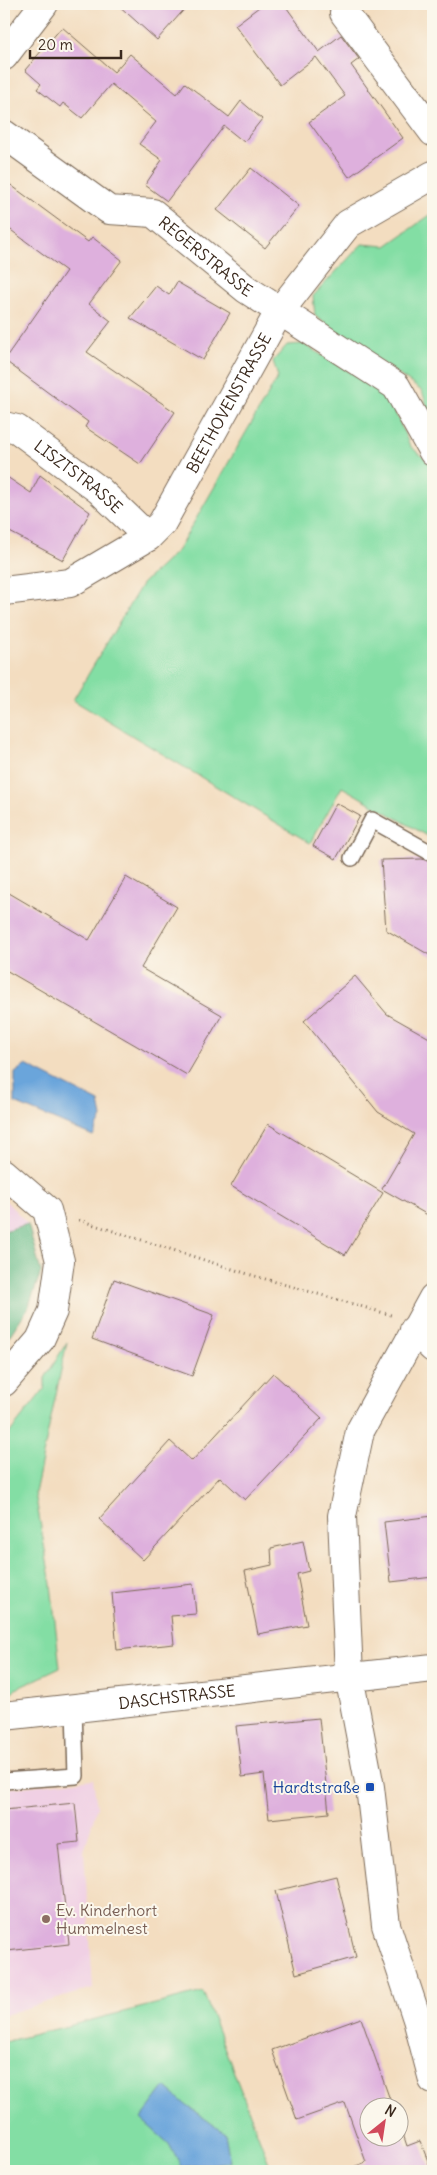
<svg xmlns="http://www.w3.org/2000/svg" width="437" height="2175" viewBox="0 0 437 2175" font-family="Delius,sans-serif">
<rect width="100%" height="100%" fill="#fbf7ec"/>
<filter id="ink" filterUnits="userSpaceOnUse"><feTurbulence type="fractalNoise" baseFrequency=".02" numOctaves="2"/><feDisplacementMap in="SourceGraphic" scale="10" xChannelSelector="R" yChannelSelector="G"/><feConvolveMatrix kernelMatrix="1 2 1 2 8 2 1 2 1" color-interpolation-filters="sRGB"/></filter>
<filter id="wash" filterUnits="userSpaceOnUse"><feTurbulence type="fractalNoise" baseFrequency=".0096" numOctaves="4" result="noise"/><feDisplacementMap in="SourceGraphic" scale="20" xChannelSelector="R" yChannelSelector="G"/><feGaussianBlur stdDeviation="1.12" result="paint"/><feColorMatrix in="noise" values="0 0 0 0 0 0 0 0 0 0 0 0 0 0 0 0 0 1.4 0 .05"/><feComposite in="paint" operator="in"/></filter>
<g filter="url(#wash)">
<rect width="100%" height="100%" fill="#f3ddc0"/>
<!-- built -->
<g fill="#f0d0e4">
<path d="M 4,1199 L 28,1224 L 4,1231 Z"/>
<path d="M 93,1779 L 97,1807 L 84,1851 L 93,1988 L 4,2015 L 4,1789 Z"/>
</g>
<!-- green -->
<g fill="#83dea4" stroke="#5f8461">
<path d="M 433,213 L 433,424 L 422,391 L 315,316 L 313,296 L 362,244 L 386,246 Z"/>
<path d="M 303,344 L 387,394 L 410,446 L 433,465 L 433,839 L 342,787 L 310,843 L 73,700 L 142,584 L 178,550 L 278,377 L 273,361 L 287,345 Z"/>
<path d="M 67,1342 L 35,1493 L 51,1584 L 60,1668 L 14,1690 L 4,1699 L 4,1440 L 45,1388 L 45,1378 Z"/>
<path d="M 203,1992 L 272,2171 L 4,2171 L 4,2042 Z"/>
</g>
<!-- forest -->
<path fill="#6abd8a" stroke="#527454" d="M 28,1224 L 41,1272 L 28,1308 L 4,1344 L 4,1231 Z"/>
<!-- water -->
<g fill="#6ba5db" stroke="#53687c">
<path d="M 26,1065 L 99,1102 L 102,1117 L 93,1136 L 15,1103 L 15,1073 Z"/>
<path d="M 165,2087 L 186,2105 L 225,2133 L 230,2162 L 181,2167 L 169,2144 L 141,2119 Z"/>
</g>
<g id="blocks">
<!-- building -->
<g fill="#deb0dd">
<path d="M 117,4 L 189,4 L 157,40 Z"/>
<path d="M 263,4 L 284,4 L 319,52 L 341,35 L 359,59 L 351,65 L 403,138 L 349,177 L 309,122 L 345,96 L 316,57 L 280,85 L 235,25 Z"/>
<path d="M 62,27 L 114,72 L 130,54 L 177,94 L 185,83 L 229,117 L 241,101 L 262,119 L 244,142 L 224,126 L 167,201 L 145,185 L 162,160 L 139,144 L 156,122 L 111,84 L 82,118 L 63,103 L 60,107 L 37,89 L 41,84 L 25,70 Z"/>
<path d="M 251,168 L 299,206 L 265,248 L 217,210 Z"/>
<path d="M 4,180 L 88,242 L 92,237 L 122,260 L 89,304 L 111,321 L 87,352 L 175,412 L 140,464 L 85,427 L 88,422 L 4,360 L 66,271 L 4,225 Z"/>
<path d="M 177,282 L 230,313 L 203,360 L 130,318 L 156,286 L 169,295 Z"/>
<path d="M 4,475 L 31,493 L 40,475 L 90,512 L 63,560 L 4,529 Z"/>
<path d="M 336,803 L 360,816 L 336,859 L 313,846 Z"/>
<path d="M 422,859 L 433,863 L 433,957 L 386,930 L 381,860 Z"/>
<path d="M 126,877 L 177,907 L 141,968 L 222,1015 L 187,1075 L 4,969 L 4,890 L 89,940 Z"/>
<path d="M 355,976 L 387,1014 L 433,1040 L 433,1218 L 382,1189 L 414,1134 L 378,1112 L 304,1021 Z"/>
<path d="M 268,1124 L 383,1193 L 345,1255 L 231,1186 Z"/>
<path d="M 114,1279 L 214,1315 L 192,1376 L 92,1339 Z"/>
<path d="M 273,1373 L 322,1418 L 245,1500 L 220,1477 L 143,1560 L 99,1519 L 170,1441 L 192,1461 Z"/>
<path d="M 433,1516 L 433,1577 L 391,1582 L 384,1522 Z"/>
<path d="M 303,1541 L 309,1571 L 297,1574 L 307,1625 L 258,1634 L 245,1571 L 272,1565 L 271,1548 Z"/>
<path d="M 193,1584 L 196,1614 L 171,1616 L 174,1644 L 117,1650 L 112,1593 Z"/>
<path d="M 319,1718 L 329,1813 L 269,1819 L 264,1774 L 242,1777 L 236,1726 Z"/>
<path d="M 75,1803 L 79,1842 L 58,1844 L 69,1944 L 7,1951 L 4,1915 L 4,1810 Z"/>
<path d="M 336,1876 L 356,1957 L 296,1974 L 276,1891 Z"/>
<path d="M 361,2018 L 393,2108 L 370,2108 L 370,2138 L 400,2138 L 400,2125 L 407,2146 L 420,2141 L 432,2171 L 348,2171 L 348,2169 L 366,2162 L 345,2103 L 297,2120 L 272,2050 Z"/>
</g>
</g>
</g>
<g filter="url(#ink)">
<use href="#blocks" fill-opacity="0" stroke="#7b6957" stroke-width="1"/>
<g fill="none" stroke-linecap="round" stroke-linejoin="round">
<defs>
<g id="lane">
<path d="M 352,858 L 372,820 L 433,854"/>
<path d="M 4,1781 L 76,1776 L 74,1708"/>
</g>
<g id="street">
<path d="M 346,4 L 344,13 L 433,132"/>
<path d="M 4,56 L 44,4"/>
<path id="s1" d="M 4,134 L 109,210 L 153,213 L 246,289 L 396,386 L 433,452"/>
<path id="s2" d="M 4,426 L 17,429 L 99,490 L 148,537"/>
<path id="s3" d="M 4,591 L 70,583 L 148,537 L 162,523 L 279,312 L 348,224 L 433,175"/>
<path d="M 4,1173 L 47,1210 L 60,1261 L 53,1311 L 40,1340 L 4,1382"/>
<path d="M 433,1298 L 360,1431 L 342,1516 L 349,1676 L 370,1787 L 386,1925 L 417,2019 L 433,2080"/>
<path d="M 414,1330 L 433,1348"/>
<path id="s4" d="M 4,1716 L 433,1668"/>
</g>
</defs>
<!-- lane casing -->
<use href="#lane" stroke="#7b6957" stroke-width="18"/>
<!-- street casing -->
<use href="#street" stroke="#7b6957" stroke-width="30"/>
<!-- path -->
<path stroke="#7b6957" stroke-width="3" stroke-dasharray="1 4" stroke-linecap="butt" d="M 79,1220 L 248,1274 L 391,1315"/>
<!-- lane -->
<use href="#lane" stroke="#fff" stroke-width="15"/>
<!-- street -->
<use href="#street" stroke="#fff" stroke-width="28"/>
</g>
</g>
<!-- markers -->
<rect fill="#1a4fb4" stroke="#fbf7ec" stroke-width="2" x="365" y="1782" width="10" height="10" rx="2.5"/>
<circle fill="#8d6e63" stroke="#fbf7ec" stroke-width="2" cx="46" cy="1919" r="5"/>
<g text-anchor="middle" stroke-width="4" stroke-linejoin="round" paint-order="stroke">
<!-- street labels -->
<g font-size="16" fill="#3b2a1e" stroke="#fbf7ec">
<text dy="6" stroke="none"><textPath href="#s1" startOffset="242">REGERSTRASSE</textPath></text>
<text dy="6" stroke="none"><textPath href="#s3" startOffset="314">BEETHOVENSTRASSE</textPath></text>
<text dy="6" stroke="none"><textPath href="#s2" startOffset="91">LISZTSTRASSE</textPath></text>
<text dy="6" stroke="none"><textPath href="#s4" startOffset="174">DASCHSTRASSE</textPath></text>
</g>
<!-- transit labels -->
<g font-size="16" fill="#164399" stroke="#fbf7ec" text-anchor="end">
<text x="360" y="1793">Hardtstraße</text>
</g>
<!-- education labels -->
<g font-size="16" fill="#785e54" stroke="#fbf7ec" text-anchor="start">
<text x="56" y="1916">Ev. Kinderhort<tspan x="56" dy="18">Hummelnest</tspan></text>
</g>
</g>
<!-- margin -->
<rect width="437" height="2175" fill="none" stroke="#fbf7ec" stroke-width="20"/>
<!-- north arrow -->
<g transform="translate(384 2122) rotate(30)"><circle r="24" fill="#fbf7ec" stroke="#aea59a"/>
<path d="M0-4L9 19L0 12L-9 19Z" fill="#d1495b"/>
<text y="-8" font-size="14" font-weight="bold" text-anchor="middle" fill="#3b2a1e">N</text>
</g>
<!-- scale -->
<path d="M30 50v8h91v-8" fill="none" stroke="#3b2a1e" stroke-width="2.5"/>
<text x="38" y="50" font-size="15" fill="#3b2a1e" stroke="#fbf7ec" stroke-width="4" paint-order="stroke">20 m</text>
</svg>
